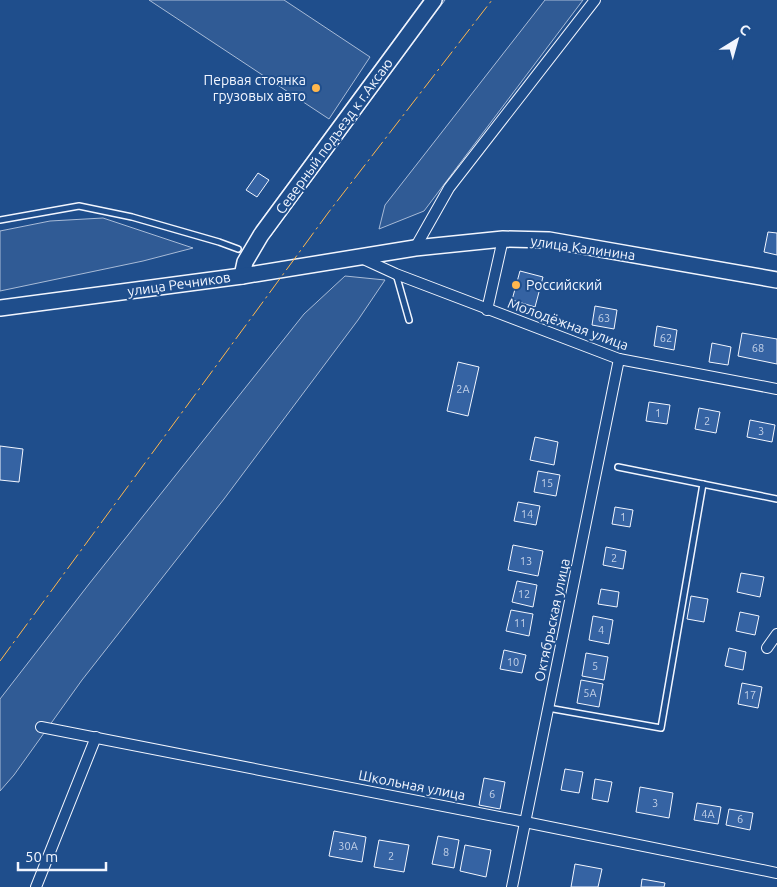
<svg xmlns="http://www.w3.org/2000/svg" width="777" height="887" viewBox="0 0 777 887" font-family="Ubuntu,sans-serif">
<rect width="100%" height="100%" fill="#1f4e8c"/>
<!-- built -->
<g fill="#305b95" stroke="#a8bbd7">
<path d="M 149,0 L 284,0 L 370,57 L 329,119 Z"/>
<path d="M 423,0 L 428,0 L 259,229 L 256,227 Z"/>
<path d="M 441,0 L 445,0 L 270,237 L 267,235 Z"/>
<path d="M 545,0 L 583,0 L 424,211 L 379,229 L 385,205 Z"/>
<path d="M 103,218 L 193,248 L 143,261 L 0,291 L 0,231 L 50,221 Z"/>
<path d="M 345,276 L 385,280 L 358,320 L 224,499 L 82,680 L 14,775 L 0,791 L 0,699 L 89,584 L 304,314 Z"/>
</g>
<!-- building -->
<g fill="#3563a3" stroke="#f2f6ff">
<path d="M 258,173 L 269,180 L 257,197 L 246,190 Z"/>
<path d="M 768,232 L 777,233 L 777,255 L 764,252 Z"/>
<path d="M 520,271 L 543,277 L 535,307 L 512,300 Z"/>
<path d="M 595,306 L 617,310 L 614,329 L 592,325 Z"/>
<path d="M 657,326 L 677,330 L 674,350 L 654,346 Z"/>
<path d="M 742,333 L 777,339 L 777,364 L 738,356 Z"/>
<path d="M 712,343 L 731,347 L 728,365 L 709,362 Z"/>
<path d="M 458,362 L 479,367 L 468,416 L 447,411 Z"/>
<path d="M 649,402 L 670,405 L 667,424 L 646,421 Z"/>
<path d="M 699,408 L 720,412 L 716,433 L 695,429 Z"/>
<path d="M 750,420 L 775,425 L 772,442 L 747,437 Z"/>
<path d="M 535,437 L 558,442 L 554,465 L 530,460 Z"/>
<path d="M 0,446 L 23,449 L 19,482 L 0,480 Z"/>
<path d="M 538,471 L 560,475 L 556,496 L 534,492 Z"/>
<path d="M 518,502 L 540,506 L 536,525 L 514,521 Z"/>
<path d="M 615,507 L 633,510 L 630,527 L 612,524 Z"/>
<path d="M 513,545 L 543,551 L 538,576 L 508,570 Z"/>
<path d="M 606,547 L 626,551 L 623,569 L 603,565 Z"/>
<path d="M 741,573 L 764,577 L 760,597 L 737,592 Z"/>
<path d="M 517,581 L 537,585 L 533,607 L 512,602 Z"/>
<path d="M 601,589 L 619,592 L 617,607 L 598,604 Z"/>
<path d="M 691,596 L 708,599 L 704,622 L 687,619 Z"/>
<path d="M 511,610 L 533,614 L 529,636 L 506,631 Z"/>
<path d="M 740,612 L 759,616 L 755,635 L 736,631 Z"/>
<path d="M 593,616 L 613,620 L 609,644 L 589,640 Z"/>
<path d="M 729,648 L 746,652 L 743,670 L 725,666 Z"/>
<path d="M 504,650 L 526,655 L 522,673 L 500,669 Z"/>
<path d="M 586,653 L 608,657 L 604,680 L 582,676 Z"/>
<path d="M 581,680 L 603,684 L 599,707 L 577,703 Z"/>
<path d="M 742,683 L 762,687 L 758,708 L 738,704 Z"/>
<path d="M 565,769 L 583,772 L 579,793 L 561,790 Z"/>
<path d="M 484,778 L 505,782 L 500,809 L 479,805 Z"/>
<path d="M 595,779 L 612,782 L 608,802 L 592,799 Z"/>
<path d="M 640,787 L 673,793 L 669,818 L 636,812 Z"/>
<path d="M 697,803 L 721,807 L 718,824 L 694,820 Z"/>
<path d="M 729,809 L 753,813 L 750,830 L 726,825 Z"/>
<path d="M 334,831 L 366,837 L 362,862 L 329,856 Z"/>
<path d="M 438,836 L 459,840 L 454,868 L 432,864 Z"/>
<path d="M 379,840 L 409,845 L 404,872 L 374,867 Z"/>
<path d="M 465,845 L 491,850 L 486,877 L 460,871 Z"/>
<path d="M 575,864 L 602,869 L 598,887 L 571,887 Z"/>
<path d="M 642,879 L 665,883 L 664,887 L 641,887 Z"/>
</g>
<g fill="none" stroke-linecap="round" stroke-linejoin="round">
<defs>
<g id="lane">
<path d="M 0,220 L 79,206 L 132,217 L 219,242 L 238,249"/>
<path d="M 396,274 L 409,320"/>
<path d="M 618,467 L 777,499"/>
<path d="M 548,708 L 661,728 L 703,484"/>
</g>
<g id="street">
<path d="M 415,248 L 449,188 L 595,0"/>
<path d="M 359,257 L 396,274 L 619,359 L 777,389"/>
<path d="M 487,310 L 503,239"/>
<path d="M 767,648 L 777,634"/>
<path d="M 41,727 L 525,822 L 777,873"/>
<path d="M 36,887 L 96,737"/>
<path d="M 512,887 L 619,359"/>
</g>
<g id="secondary">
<path d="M 242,276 L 245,262 L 261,235 L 434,0"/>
<path d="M 0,308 L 242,276 L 415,248 L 503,239 L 549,240 L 777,280"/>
</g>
</defs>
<!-- lane casing -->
<use href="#lane" stroke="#f2f6ff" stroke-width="8"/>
<!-- street casing -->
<use href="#street" stroke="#f2f6ff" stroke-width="12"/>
<!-- secondary casing -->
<use href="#secondary" stroke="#f2f6ff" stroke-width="18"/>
<!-- lane -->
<use href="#lane" stroke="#1f4e8c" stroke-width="5"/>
<!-- street -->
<use href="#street" stroke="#1f4e8c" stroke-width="10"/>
<!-- secondary -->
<use href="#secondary" stroke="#1f4e8c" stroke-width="15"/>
<!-- power -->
<path stroke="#ffb74d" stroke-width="1" stroke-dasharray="18 4 2.5 4" stroke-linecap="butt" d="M 0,661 L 328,213 L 492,0"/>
</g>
<!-- markers -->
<g fill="#ffb74d" stroke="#1f4e8c" stroke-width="2">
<circle cx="316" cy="88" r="5"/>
<circle cx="516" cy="285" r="5"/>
</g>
<g text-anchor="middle" stroke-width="4" stroke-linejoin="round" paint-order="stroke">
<!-- number labels -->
<g font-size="11" fill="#c3d1e8">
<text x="604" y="322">63</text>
<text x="666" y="342">62</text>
<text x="758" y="352">68</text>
<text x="463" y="393">2А</text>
<text x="658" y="417">1</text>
<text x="707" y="425">2</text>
<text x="761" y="435">3</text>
<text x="547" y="487">15</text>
<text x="527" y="518">14</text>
<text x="623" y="521">1</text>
<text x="614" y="562">2</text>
<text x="526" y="565">13</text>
<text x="524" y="598">12</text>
<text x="520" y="627">11</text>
<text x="601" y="634">4</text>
<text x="513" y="666">10</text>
<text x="595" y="670">5</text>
<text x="590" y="697">5А</text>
<text x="750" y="699">17</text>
<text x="492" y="798">6</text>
<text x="655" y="807">3</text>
<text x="708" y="818">4А</text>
<text x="740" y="823">6</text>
<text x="348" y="850">30А</text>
<text x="446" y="856">8</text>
<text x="391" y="860">2</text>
</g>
<!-- poi labels -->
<g font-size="14" fill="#f2f6ff" stroke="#1f4e8c" text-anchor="end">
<text x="306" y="85">Первая стоянка<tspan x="306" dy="16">грузовых авто</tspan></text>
<text x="526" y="290" text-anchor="start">Российский</text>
</g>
<!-- street labels -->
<g font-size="14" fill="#f2f6ff" stroke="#1f4e8c">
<text transform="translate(334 136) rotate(-54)" y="5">Северный подъезд к г.Аксаю</text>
<text transform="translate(583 248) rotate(8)" y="5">улица Калинина</text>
<text transform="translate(179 284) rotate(-8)" y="5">улица Речников</text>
<text transform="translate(568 324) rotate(20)" y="5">Молодёжная улица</text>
<text transform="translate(552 620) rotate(-78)" y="5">Октябрьская улица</text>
<text transform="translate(412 785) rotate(11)" y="5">Школьная улица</text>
</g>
</g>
<!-- north arrow -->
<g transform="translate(737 40) rotate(37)" stroke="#1f4e8c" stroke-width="4" paint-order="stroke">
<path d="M0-4L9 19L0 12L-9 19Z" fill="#f2f6ff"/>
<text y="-8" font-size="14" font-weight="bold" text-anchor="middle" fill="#f2f6ff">С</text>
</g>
<!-- scale -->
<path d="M18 862v8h88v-8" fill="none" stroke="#f2f6ff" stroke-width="2.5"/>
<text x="25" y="862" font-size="15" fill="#f2f6ff" stroke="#1f4e8c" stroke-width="4" paint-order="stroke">50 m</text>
</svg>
